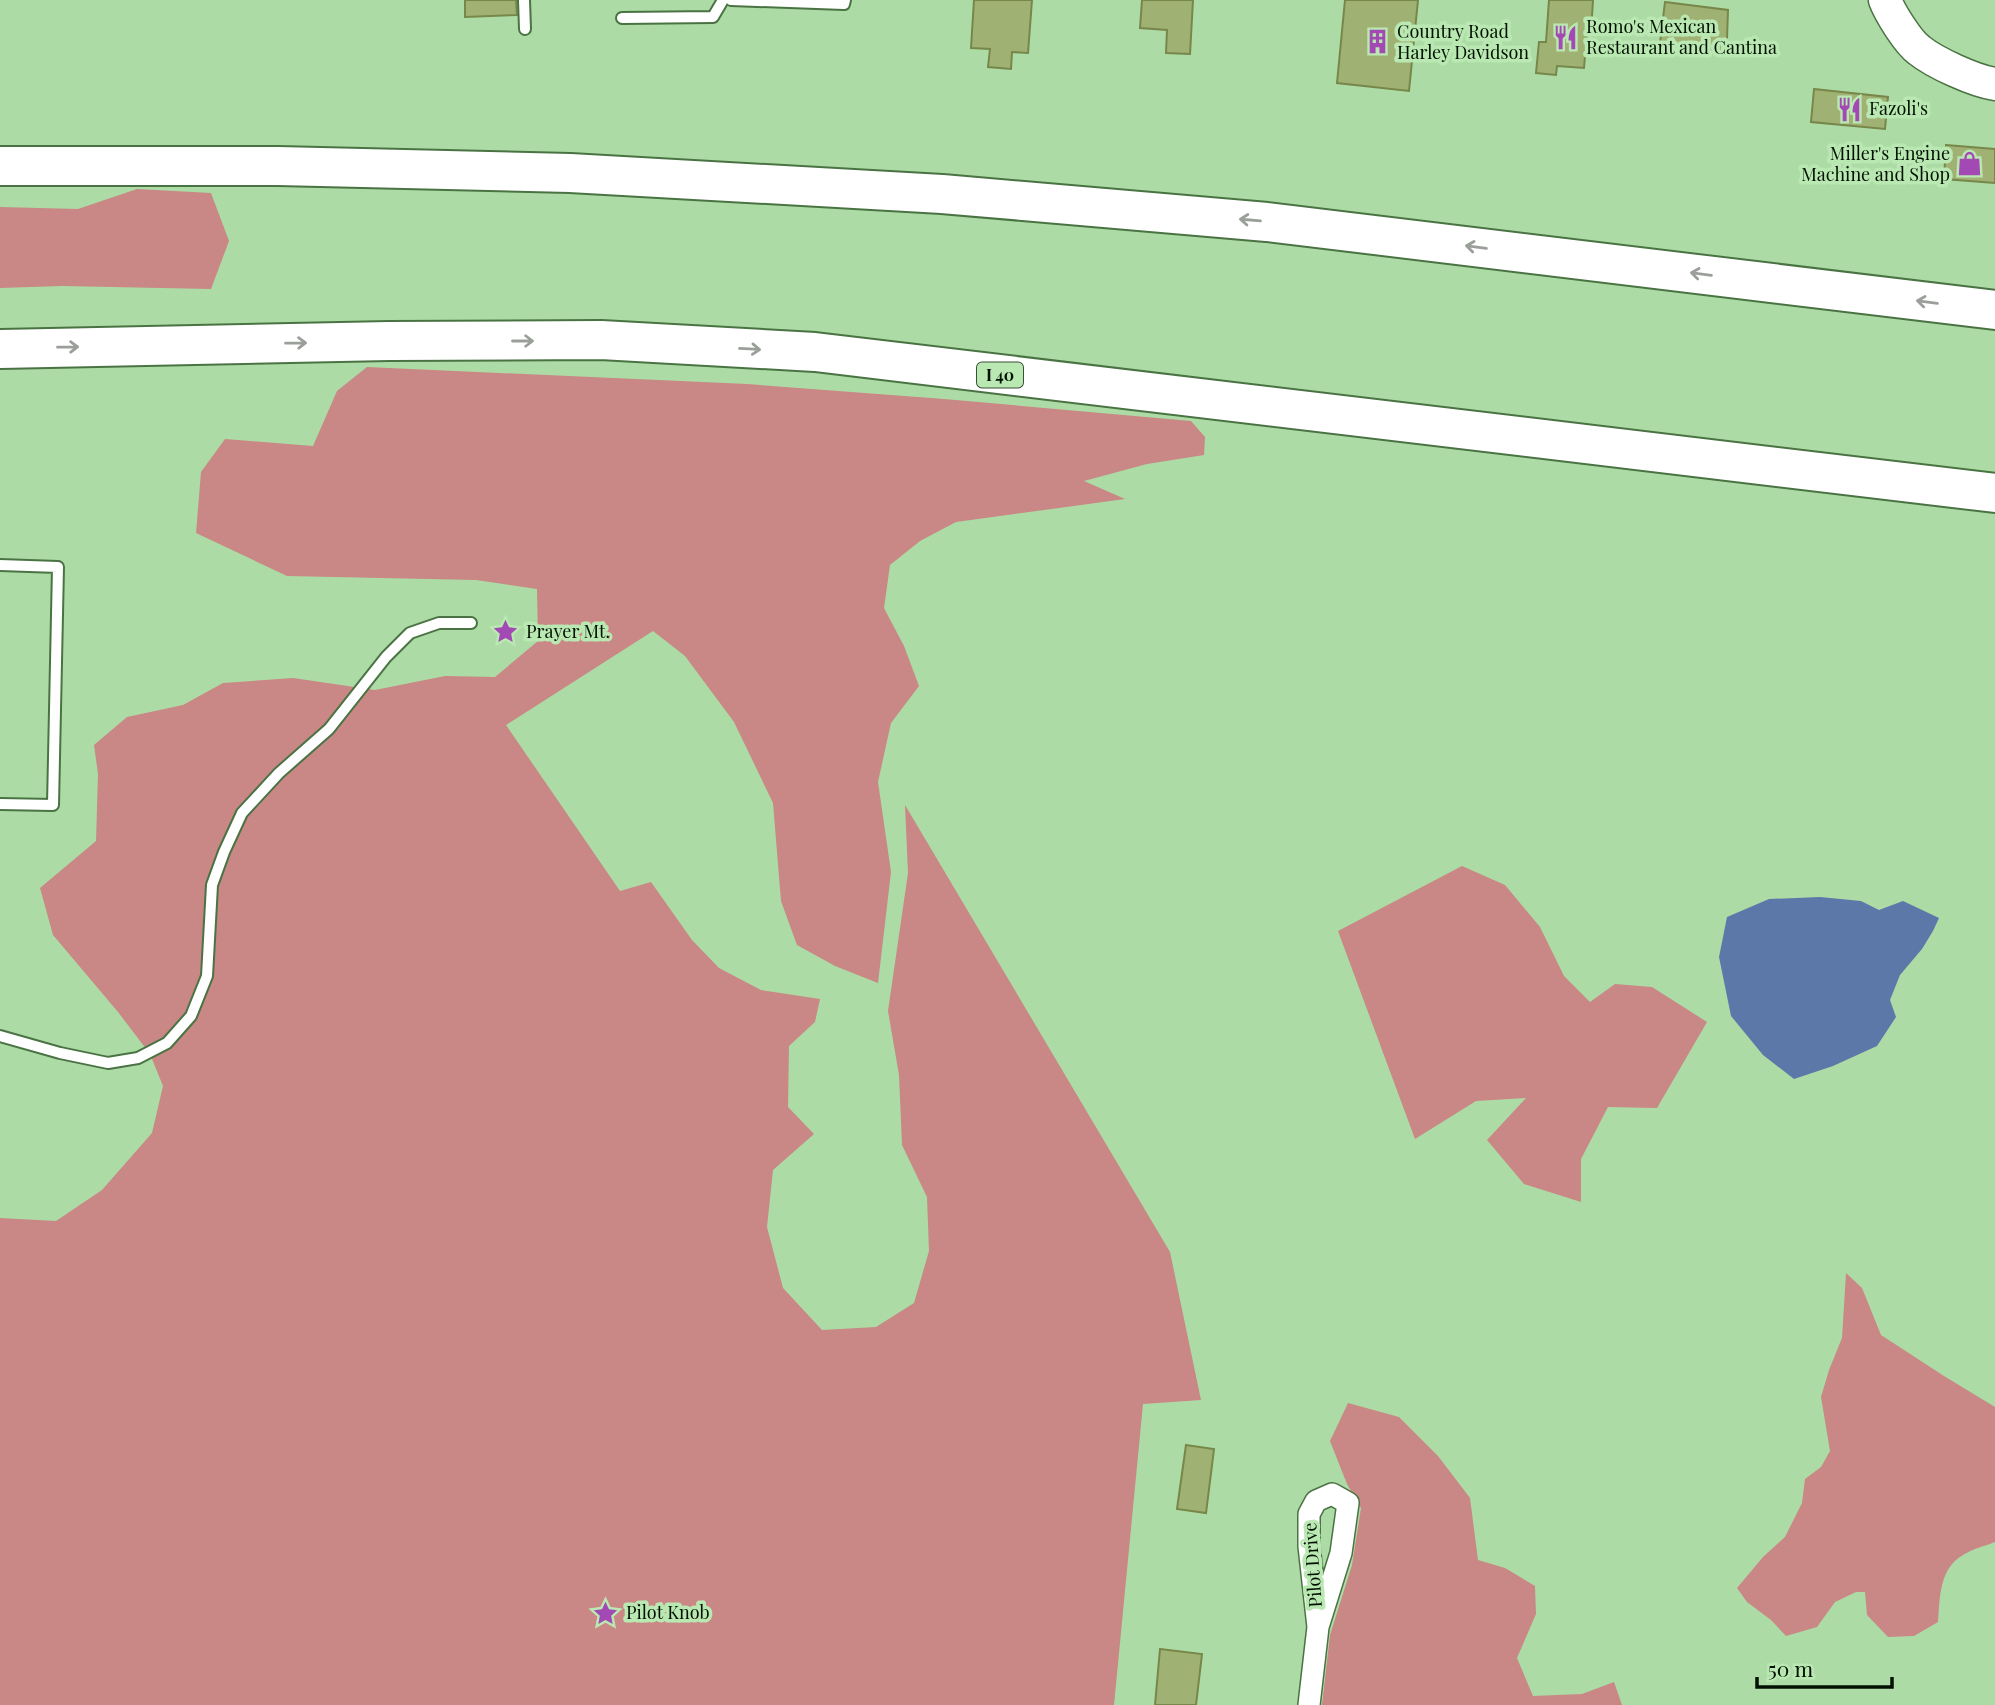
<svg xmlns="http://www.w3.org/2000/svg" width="1995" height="1705" viewBox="0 0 1995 1705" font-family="'Playfair Display',serif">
<rect width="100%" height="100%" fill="#addba5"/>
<!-- forest -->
<g fill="#c98785">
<path d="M 137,189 L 211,193 L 229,241 L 211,289 L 62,286 L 0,288 L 0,207 L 78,209 Z"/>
<path d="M 367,367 L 747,384 L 944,399 L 1191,421 L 1205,437 L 1204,455 L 1147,464 L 1084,481 L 1125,499 L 956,522 L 920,541 L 890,565 L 884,608 L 904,646 L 919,686 L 891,723 L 878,782 L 891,872 L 878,983 L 835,966 L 797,945 L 781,901 L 773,803 L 734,722 L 685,656 L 653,631 L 506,725 L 620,891 L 651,882 L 692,940 L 719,968 L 761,990 L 820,999 L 815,1022 L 789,1046 L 788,1107 L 814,1134 L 773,1170 L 767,1227 L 783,1288 L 822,1330 L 876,1327 L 914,1303 L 929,1251 L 927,1197 L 902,1145 L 899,1075 L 888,1011 L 908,873 L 905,805 L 1170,1252 L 1201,1400 L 1143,1404 L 1114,1705 L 0,1705 L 0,1218 L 56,1221 L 102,1190 L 152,1133 L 163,1086 L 150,1054 L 118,1012 L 53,935 L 40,888 L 96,841 L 98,774 L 94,745 L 127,717 L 183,705 L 223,683 L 293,678 L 375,690 L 445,676 L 495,677 L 538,641 L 537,589 L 476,580 L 287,576 L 196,533 L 201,472 L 225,439 L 313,446 L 337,391 Z"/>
<path d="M 1462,866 L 1505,885 L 1540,927 L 1564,976 L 1590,1002 L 1615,984 L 1652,987 L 1707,1022 L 1657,1108 L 1608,1107 L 1581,1159 L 1581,1202 L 1524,1184 L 1487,1140 L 1526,1098 L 1476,1101 L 1415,1139 L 1338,931 Z"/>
<path d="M 1846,1273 L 1862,1288 L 1881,1335 L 1944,1376 L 1995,1407 L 1995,1542 C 1985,1546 1972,1549 1963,1555 C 1939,1569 1940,1597 1938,1622 L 1914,1636 L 1888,1637 L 1867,1615 L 1865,1592 L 1856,1592 L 1835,1602 L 1817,1627 L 1786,1636 L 1771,1620 L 1747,1602 L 1737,1588 L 1763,1557 L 1785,1537 L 1802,1503 L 1805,1479 L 1821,1467 L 1830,1451 L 1821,1397 L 1829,1370 L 1842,1338 Z"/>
<path d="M 1348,1403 L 1399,1417 L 1438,1456 L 1470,1498 L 1478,1560 L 1505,1568 L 1535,1586 L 1536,1614 L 1517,1658 L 1533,1696 L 1582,1694 L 1614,1682 L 1622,1705 L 1322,1705 L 1330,1635 L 1352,1565 L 1361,1508 L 1347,1484 L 1330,1441 Z"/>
</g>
<!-- water -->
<path fill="#5c78a9" d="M 1820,897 L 1861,901 L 1879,910 L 1903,901 L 1939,918 L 1933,931 L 1922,949 L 1900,975 L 1890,1000 L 1896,1017 L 1877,1046 L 1833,1066 L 1794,1079 L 1763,1055 L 1731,1016 L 1719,957 L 1727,917 L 1769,899 Z"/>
<!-- building -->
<g fill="#a0b273" stroke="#77874a" stroke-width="2">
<path d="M 465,0 L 516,0 L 517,15 L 465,17 Z"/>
<path d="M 974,0 L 1032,0 L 1028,53 L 1012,52 L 1011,69 L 988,67 L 990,49 L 971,48 Z"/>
<path d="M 1142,0 L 1193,0 L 1190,54 L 1166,53 L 1167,30 L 1140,28 Z"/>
<path d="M 1345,0 L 1418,0 L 1409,91 L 1337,83 Z"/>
<path d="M 1549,0 L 1593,0 L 1591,32 L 1587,32 L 1584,68 L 1557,66 L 1556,75 L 1536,73 L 1539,42 L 1546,42 Z"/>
<path d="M 1665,2 L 1728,10 L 1727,39 L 1724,39 L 1723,51 L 1660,43 Z"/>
<path d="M 1814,89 L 1888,97 L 1885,129 L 1811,122 Z"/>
<path d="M 1946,145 L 1995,149 L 1995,183 L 1944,179 Z"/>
<path d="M 1186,1445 L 1214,1449 L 1206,1513 L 1177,1509 Z"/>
<path d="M 1160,1649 L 1202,1654 L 1196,1705 L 1155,1705 Z"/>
</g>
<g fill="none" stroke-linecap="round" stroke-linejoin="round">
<defs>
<g id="lane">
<path d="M 524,0 L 525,29"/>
<path d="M 731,0 L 844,4 L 845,0"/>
<path d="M 622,18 L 713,17 L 723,0"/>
<path d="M 0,565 L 58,567 L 53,805 L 0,804"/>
<path d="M 0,1036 L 60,1053 L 108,1063 L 138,1058 L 167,1043 L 191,1016 L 207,976 L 212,885 L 224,852 L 242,813 L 279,773 L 329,729 L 386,657 L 410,633 L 439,623 L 471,623"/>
</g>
<path id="street" d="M 1309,1705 L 1318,1627 L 1341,1553 L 1348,1503 L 1332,1494 L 1316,1501 L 1309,1514 L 1309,1546 L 1318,1627"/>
<path id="secondary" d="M 1885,0 C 1890,13 1908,42 1919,50 C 1935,63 1975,81 1995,84"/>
<g id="highway">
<path d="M 0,166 L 278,166 L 570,173 L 942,194 L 1267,222 L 1995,310"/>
<path d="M 0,349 L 389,341 L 601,340 L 815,352 L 1995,493"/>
</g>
</defs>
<!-- lane casing -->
<use href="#lane" stroke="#4a7343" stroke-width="14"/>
<!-- street casing -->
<use href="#street" stroke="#4a7343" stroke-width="24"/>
<!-- secondary casing -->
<use href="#secondary" stroke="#4a7343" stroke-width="35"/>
<!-- highway casing -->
<use href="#highway" stroke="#4a7343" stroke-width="42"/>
<!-- lane -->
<use href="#lane" stroke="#fff" stroke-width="10"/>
<!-- street -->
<use href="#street" stroke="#fff" stroke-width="21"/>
<!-- secondary -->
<use href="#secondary" stroke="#fff" stroke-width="32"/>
<!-- highway -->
<use href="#highway" stroke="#fff" stroke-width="38"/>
</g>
<!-- one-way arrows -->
<defs><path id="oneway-shaft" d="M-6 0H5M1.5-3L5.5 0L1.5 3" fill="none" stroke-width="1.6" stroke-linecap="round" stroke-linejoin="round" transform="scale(1.75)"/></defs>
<g stroke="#9a9f99">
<use href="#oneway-shaft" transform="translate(1250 220) rotate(-175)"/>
<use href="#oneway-shaft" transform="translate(1476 247) rotate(-173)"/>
<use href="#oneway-shaft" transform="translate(1701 274) rotate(-173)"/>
<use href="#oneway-shaft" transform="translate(1927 302) rotate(-173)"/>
<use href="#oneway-shaft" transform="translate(523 341)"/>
<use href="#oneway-shaft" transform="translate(296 343) rotate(-1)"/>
<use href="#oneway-shaft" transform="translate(68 347) rotate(-1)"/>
<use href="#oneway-shaft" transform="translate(750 349) rotate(3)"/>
</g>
<!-- icons -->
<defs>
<symbol id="restaurant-bare" viewBox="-9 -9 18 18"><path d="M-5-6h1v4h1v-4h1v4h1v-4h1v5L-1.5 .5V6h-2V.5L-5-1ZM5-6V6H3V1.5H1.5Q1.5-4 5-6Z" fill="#a349b4" stroke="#bae8b2" stroke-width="2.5" paint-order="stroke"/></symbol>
<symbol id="building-bare" viewBox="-9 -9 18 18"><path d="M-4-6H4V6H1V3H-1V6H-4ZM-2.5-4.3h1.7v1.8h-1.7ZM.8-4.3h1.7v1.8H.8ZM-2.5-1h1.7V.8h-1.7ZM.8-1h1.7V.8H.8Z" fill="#a349b4" stroke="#bae8b2" stroke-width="2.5" paint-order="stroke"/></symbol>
<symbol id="shop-bare" viewBox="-9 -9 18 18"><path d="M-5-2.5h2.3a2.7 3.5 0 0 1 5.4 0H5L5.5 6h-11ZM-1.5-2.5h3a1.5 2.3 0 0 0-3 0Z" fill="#a349b4" stroke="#bae8b2" stroke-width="2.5" paint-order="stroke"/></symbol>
<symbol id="sight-bare" viewBox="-9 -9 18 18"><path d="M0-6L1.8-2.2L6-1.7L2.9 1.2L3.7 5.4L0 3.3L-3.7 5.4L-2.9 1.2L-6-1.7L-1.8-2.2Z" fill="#a349b4" stroke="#bae8b2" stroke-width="2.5" paint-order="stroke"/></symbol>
</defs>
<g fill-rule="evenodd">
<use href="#restaurant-bare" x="1548" y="20" width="35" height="35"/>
<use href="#building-bare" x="1360" y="24" width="35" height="35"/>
<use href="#restaurant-bare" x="1832" y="92" width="35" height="35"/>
<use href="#shop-bare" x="1952" y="146" width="35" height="35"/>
<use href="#sight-bare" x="488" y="614" width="35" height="35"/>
<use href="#sight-bare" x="588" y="1596" width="35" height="35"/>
</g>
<g text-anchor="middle" stroke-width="7" stroke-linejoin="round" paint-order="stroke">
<!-- shield labels -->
<rect fill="#bae8b2" stroke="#395136" stroke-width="2" x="977" y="362.5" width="46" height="25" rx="5"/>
<g font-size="16" font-weight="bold" fill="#021001">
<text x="1000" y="381">I 40</text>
</g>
<!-- poi labels -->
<g font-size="18" fill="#021001" stroke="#bae8b2" text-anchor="start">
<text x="1586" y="33">Romo's Mexican<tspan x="1586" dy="21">Restaurant and Cantina</tspan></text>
<text x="1397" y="38">Country Road<tspan x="1397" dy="21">Harley Davidson</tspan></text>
<text x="1869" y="115">Fazoli's</text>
<text x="1950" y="160" text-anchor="end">Miller's Engine<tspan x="1950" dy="21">Machine and Shop</tspan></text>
<text x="526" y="638">Prayer Mt.</text>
<text x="626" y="1619">Pilot Knob</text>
</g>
<!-- street labels -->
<g font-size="18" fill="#021001" stroke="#bae8b2">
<text transform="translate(1313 1565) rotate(-94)" y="6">Pilot Drive</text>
</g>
</g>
<!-- scale -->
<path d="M1757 1677v10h135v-10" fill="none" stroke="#021001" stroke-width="3.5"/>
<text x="1768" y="1677" font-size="21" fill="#021001" stroke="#bae8b2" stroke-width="5" paint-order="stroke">50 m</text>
</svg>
